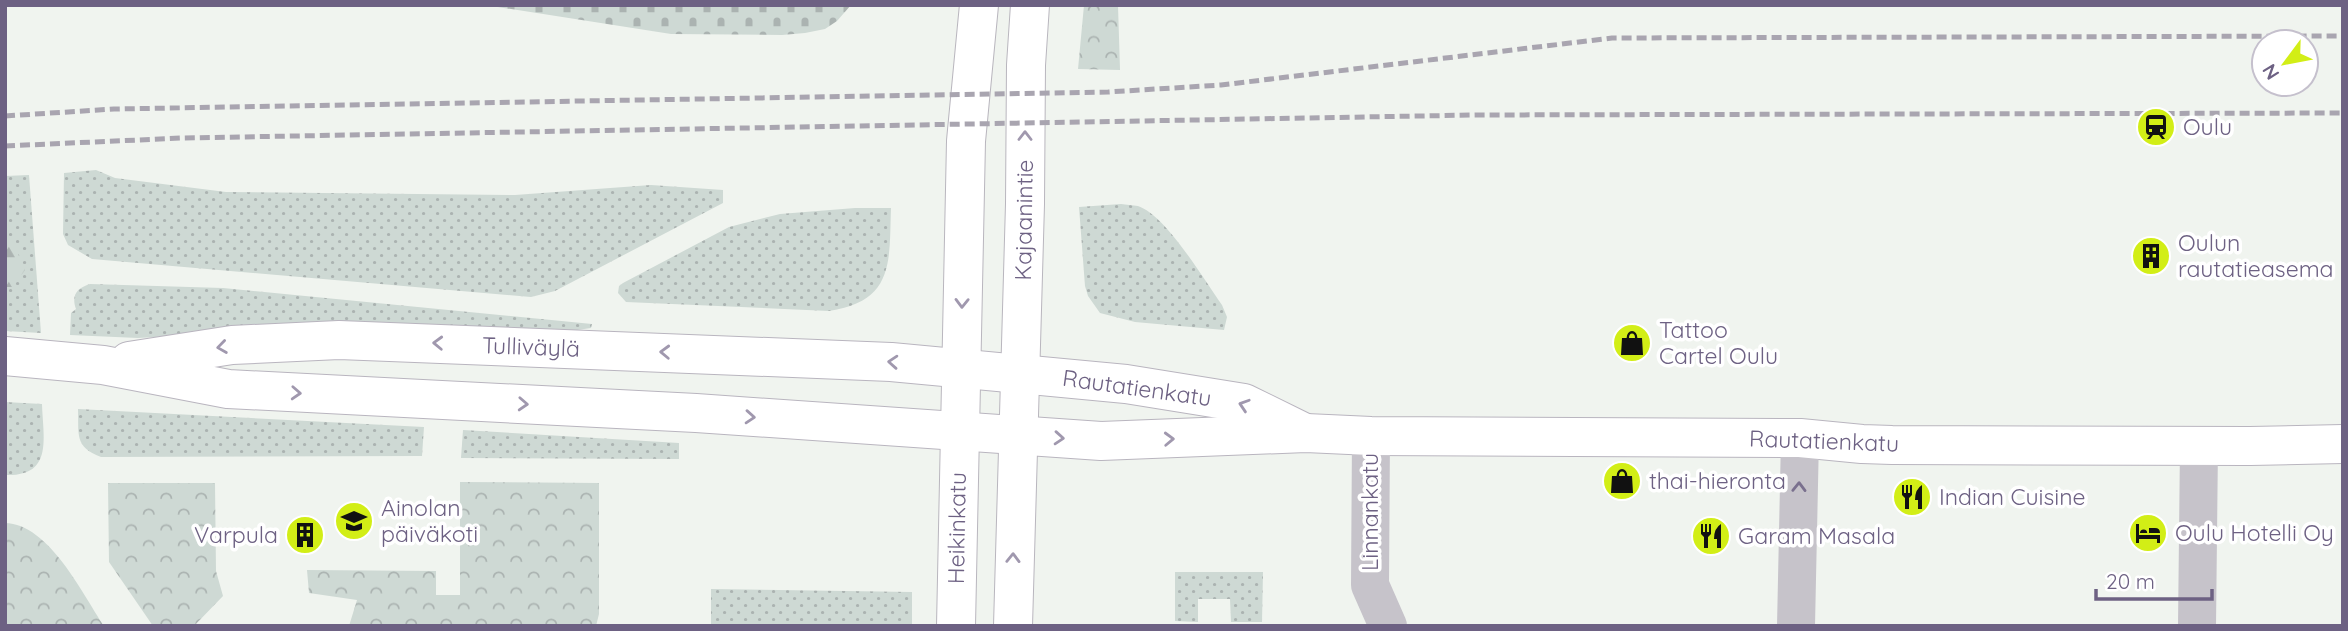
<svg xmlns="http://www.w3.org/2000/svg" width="2348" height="631" viewBox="0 0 2348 631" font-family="Quicksand,sans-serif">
<defs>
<pattern id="grass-dots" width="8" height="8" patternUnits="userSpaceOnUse" patternTransform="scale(1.75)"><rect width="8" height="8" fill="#ced9d4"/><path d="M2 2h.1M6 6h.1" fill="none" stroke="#abb3b1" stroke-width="1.8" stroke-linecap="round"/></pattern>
<pattern id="forest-firs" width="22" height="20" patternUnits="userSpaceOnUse" patternTransform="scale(1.75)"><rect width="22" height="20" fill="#ced9d4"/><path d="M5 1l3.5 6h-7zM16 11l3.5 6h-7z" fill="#abb3b1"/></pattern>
<pattern id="cemetery-stones" width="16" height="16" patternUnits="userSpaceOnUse" patternTransform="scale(1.75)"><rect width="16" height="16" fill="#ced9d4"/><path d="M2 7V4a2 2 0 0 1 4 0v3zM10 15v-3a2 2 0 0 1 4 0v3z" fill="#abb3b1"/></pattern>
<pattern id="park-crowns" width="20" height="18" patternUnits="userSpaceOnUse" patternTransform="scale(1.75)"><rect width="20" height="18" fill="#ced9d4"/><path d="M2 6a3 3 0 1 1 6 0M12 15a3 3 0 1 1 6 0" fill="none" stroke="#abb3b1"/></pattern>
</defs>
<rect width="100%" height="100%" fill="#f0f4ef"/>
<!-- grass -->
<g fill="url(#grass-dots)">
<path d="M 96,170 L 115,178 L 226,192 L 515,195 L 651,185 L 723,190 L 723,203 L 555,291 L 531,297 L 92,259 L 68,245 L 63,234 L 64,173 Z"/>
<path d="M 29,175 L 41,333 L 5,331 L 5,176 Z"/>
<path d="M 1121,204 C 1126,205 1133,205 1138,206 C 1166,215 1204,280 1222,305 L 1227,317 L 1224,330 L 1135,322 L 1100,313 L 1088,296 L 1085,286 L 1079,207 Z"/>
<path d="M 855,208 L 891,208 C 889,261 895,301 829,311 L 626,302 L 618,293 L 619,286 L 623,283 L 729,227 L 780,214 Z"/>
<path d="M 90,284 L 223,288 L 592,324 L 591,328 L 536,336 L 339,326 L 138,338 L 70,335 L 71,313 L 76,309 C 71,295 77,288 90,284 Z"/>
<path d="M 5,402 L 42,404 C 43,438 54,477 5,475 Z"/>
<path d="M 78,409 L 424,427 L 422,456 L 101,457 C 74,447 79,434 78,409 Z"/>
<path d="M 463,430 L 679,443 L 679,459 L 461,458 Z"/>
<path d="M 1175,572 L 1263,572 L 1262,622 L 1231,622 L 1230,599 L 1198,599 L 1198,622 L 1175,621 Z"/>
<path d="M 711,589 L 912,592 L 912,626 L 711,626 Z"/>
</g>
<!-- forest -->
<path fill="url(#forest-firs)" d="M 5,242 L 15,247 L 25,270 L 13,287 L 5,287 Z"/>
<!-- cemetery -->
<path fill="url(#cemetery-stones)" d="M 485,5 L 851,5 L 837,21 L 825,29 L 805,33 L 782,35 L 671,34 Z"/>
<!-- park -->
<g fill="url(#park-crowns)">
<path d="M 1084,5 L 1118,5 L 1120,70 L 1078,69 Z"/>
<path d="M 460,482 L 599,483 L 599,614 L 596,626 L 349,626 L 357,600 L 309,593 L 307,570 L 436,571 L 436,595 L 460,595 Z"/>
<path d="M 108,483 L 215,483 L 216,571 L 223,596 L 194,626 L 153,626 L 109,562 Z"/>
<path d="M 5,523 C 49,524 82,593 104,626 L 5,626 Z"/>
</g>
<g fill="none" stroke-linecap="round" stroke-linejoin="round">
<defs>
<g id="secondary">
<path d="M 5,356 L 103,365 L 228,389 L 696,413 L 1101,441 L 1306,433 L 1371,436 L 1800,438 L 1862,444 L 1892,445 L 2250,446 L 2343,444"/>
<path d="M 129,361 L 232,345 L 339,340 L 891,362 L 1126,384 L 1244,403 L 1301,431"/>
</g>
<g id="primary">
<path d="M 956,626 L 966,141 L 979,5"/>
<path d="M 1013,626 L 1025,204 L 1026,65 L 1030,5"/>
</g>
</defs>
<!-- secondary casing -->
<use href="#secondary" stroke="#b9b5bf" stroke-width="40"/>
<!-- primary casing -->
<use href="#primary" stroke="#b9b6be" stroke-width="40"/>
<!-- street -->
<g stroke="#c6c3ca" stroke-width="38">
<path d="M 1371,436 L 1370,585 L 1388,626"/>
<path d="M 1796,626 L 1800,438"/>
<path d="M 2197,626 L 2199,446"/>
</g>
<!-- secondary -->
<use href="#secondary" stroke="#fff" stroke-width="38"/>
<!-- primary -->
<use href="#primary" stroke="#fff" stroke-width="38"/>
<!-- rail -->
<g stroke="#a9a5b0" stroke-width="5" stroke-dasharray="10 5" stroke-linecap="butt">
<path d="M 5,116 L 114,109 L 1108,92 L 1221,85 L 1612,38 L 2343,36"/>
<path d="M 5,146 L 182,138 L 1475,115 L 2343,113"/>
</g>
</g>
<!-- one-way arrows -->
<defs><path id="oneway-chevron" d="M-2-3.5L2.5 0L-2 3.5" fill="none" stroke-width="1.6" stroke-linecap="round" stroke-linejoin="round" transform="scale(1.75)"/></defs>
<g stroke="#a098ae">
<use href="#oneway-chevron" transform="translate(1025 136) rotate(-90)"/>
<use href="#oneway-chevron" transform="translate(962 303) rotate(91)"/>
<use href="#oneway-chevron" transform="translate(438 343) rotate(-178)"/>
<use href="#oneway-chevron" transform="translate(222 347) rotate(172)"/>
<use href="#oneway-chevron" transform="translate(665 352) rotate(-178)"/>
<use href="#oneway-chevron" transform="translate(893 362) rotate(-176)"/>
<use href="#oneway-chevron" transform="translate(296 393) rotate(3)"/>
<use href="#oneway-chevron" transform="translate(523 404) rotate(3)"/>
<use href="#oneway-chevron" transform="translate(1244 405) rotate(-162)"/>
<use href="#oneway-chevron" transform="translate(750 417) rotate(4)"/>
<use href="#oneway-chevron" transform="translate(1059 438) rotate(4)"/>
<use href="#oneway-chevron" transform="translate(1169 439) rotate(-2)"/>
<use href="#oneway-chevron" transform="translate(1013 558) rotate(-89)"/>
</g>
<use stroke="#7a708e" href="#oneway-chevron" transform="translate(1799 487) rotate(-89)"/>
<!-- icons -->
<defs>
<symbol id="station-disc" viewBox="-11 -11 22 22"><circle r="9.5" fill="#d2ee16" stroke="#fff"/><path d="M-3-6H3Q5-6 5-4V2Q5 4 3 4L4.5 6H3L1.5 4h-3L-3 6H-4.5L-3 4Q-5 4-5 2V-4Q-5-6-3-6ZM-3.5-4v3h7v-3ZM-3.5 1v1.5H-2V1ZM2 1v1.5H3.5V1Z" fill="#111"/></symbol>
<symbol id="building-disc" viewBox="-11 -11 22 22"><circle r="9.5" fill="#d2ee16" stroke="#fff"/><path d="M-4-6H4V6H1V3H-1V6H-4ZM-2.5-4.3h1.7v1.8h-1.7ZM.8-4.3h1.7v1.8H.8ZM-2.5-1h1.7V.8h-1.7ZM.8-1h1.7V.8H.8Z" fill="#111"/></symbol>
<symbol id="shop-disc" viewBox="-11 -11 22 22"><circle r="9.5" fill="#d2ee16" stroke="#fff"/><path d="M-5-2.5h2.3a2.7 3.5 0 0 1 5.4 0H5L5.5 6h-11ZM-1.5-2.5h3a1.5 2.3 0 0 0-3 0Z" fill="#111"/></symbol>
<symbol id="restaurant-disc" viewBox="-11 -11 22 22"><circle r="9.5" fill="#d2ee16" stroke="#fff"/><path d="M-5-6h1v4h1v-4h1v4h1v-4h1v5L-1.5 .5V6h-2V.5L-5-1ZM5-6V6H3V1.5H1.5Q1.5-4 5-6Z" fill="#111"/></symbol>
<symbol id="school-disc" viewBox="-11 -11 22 22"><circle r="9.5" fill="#d2ee16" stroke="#fff"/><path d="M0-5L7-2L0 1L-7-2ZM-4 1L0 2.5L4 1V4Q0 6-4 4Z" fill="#111"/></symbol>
<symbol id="hotel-disc" viewBox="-11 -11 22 22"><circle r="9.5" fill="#d2ee16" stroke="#fff"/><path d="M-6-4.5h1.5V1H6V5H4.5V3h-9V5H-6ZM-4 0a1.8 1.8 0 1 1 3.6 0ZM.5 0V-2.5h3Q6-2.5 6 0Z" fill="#111"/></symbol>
</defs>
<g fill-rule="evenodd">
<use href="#station-disc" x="2134" y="105" width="44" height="44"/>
<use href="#building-disc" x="2129" y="234" width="44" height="44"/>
<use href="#shop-disc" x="1610" y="321" width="44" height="44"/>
<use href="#shop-disc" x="1600" y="459" width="44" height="44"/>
<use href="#restaurant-disc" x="1890" y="475" width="44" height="44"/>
<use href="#school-disc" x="332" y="499" width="44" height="44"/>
<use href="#hotel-disc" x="2126" y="511" width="44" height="44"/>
<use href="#building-disc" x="283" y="513" width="44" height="44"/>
<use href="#restaurant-disc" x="1689" y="514" width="44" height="44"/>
</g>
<g text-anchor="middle" stroke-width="7" stroke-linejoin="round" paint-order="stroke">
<!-- poi labels -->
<g font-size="23" fill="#6d6183" stroke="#fff" text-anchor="start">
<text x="2183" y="135">Oulu</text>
<text x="2178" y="251">Oulun<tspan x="2178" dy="26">rautatieasema</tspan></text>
<text x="1659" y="338">Tattoo<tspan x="1659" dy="26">Cartel Oulu</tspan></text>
<text x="1649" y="489">thai-hieronta</text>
<text x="1939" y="505">Indian Cuisine</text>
<text x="381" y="516">Ainolan<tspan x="381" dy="26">päiväkoti</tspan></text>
<text x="2175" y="541">Oulu Hotelli Oy</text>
<text x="278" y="543" text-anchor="end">Varpula</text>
<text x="1738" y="544">Garam Masala</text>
</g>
<!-- street labels -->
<g font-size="23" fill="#6d6183" stroke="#fff">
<text transform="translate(1024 220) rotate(-89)" y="8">Kajaanintie</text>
<text transform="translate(531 347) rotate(2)" y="8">Tulliväylä</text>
<text transform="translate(1137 388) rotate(8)" y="8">Rautatienkatu</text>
<text transform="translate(1824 441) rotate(2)" y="8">Rautatienkatu</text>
<text transform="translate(1370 512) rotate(-90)" y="8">Linnankatu</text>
<text transform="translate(957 528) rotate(-89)" y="8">Heikinkatu</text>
</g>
</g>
<!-- border -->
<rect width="2348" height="631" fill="none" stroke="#6d6183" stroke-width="14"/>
<!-- north arrow -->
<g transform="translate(2285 63) rotate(238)"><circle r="33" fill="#ffffff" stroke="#c5c0cd" stroke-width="2"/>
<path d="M0-5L12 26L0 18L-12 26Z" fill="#d2ee16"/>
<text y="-10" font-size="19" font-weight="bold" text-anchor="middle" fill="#6d6183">N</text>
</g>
<!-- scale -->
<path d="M2096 589v10h116v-10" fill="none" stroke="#6d6183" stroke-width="3.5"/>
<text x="2106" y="589" font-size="21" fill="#6d6183" stroke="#ffffff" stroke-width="5" paint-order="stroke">20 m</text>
</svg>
